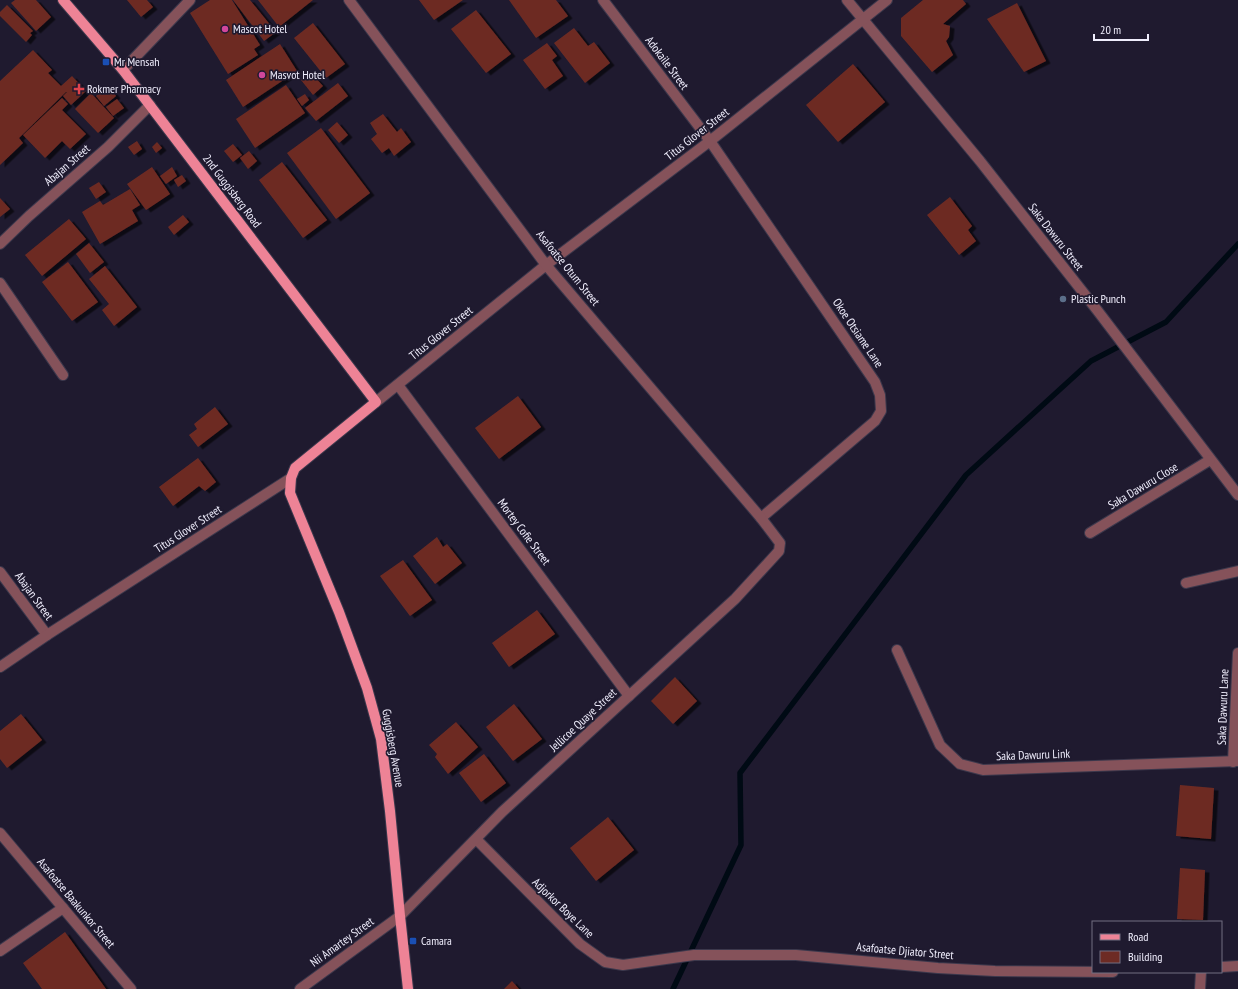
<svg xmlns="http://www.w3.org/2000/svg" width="1238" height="989" viewBox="0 0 1238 989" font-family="'PT Sans Narrow',sans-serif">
<defs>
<filter id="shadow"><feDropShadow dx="4.5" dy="2.5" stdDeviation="0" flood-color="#0009"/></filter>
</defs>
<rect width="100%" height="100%" fill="#1f1a2f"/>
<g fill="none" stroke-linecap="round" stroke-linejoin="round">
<!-- stream -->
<path stroke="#000a14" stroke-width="5.5" d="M 673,989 L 741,845 L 740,773 L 966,475 L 1091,361 L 1166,322 L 1238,244"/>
</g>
<!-- building -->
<g fill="#6d2b24" filter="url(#shadow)">
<path d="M 15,0 L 36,0 L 51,17 L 36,31 L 11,3 Z"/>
<path d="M 127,0 L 147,0 L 153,7 L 141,17 Z"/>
<path d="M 210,0 L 232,0 L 260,45 L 254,49 L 258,55 L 228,74 L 190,13 Z"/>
<path d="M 233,0 L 250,0 L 276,32 L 264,41 Z"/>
<path d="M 258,0 L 313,0 L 279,27 Z"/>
<path d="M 419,0 L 463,0 L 434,20 Z"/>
<path d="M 509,0 L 556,0 L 568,16 L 536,38 Z"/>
<path d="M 923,0 L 963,0 L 966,4 L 943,24 L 950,26 L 949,37 L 946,41 L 953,55 L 932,72 L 901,36 L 901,18 Z"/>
<path d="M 1017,3 L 1046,61 L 1024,72 L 987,19 Z"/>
<path d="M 7,5 L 33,31 L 30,33 L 32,35 L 26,42 L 0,16 L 0,12 Z"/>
<path d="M 476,10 L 511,54 L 486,73 L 451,29 Z"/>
<path d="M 313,23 L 345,64 L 326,78 L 294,38 Z"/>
<path d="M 574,28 L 588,46 L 594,42 L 610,63 L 585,83 L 554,43 Z"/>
<path d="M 547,43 L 557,56 L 552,60 L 563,76 L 545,89 L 523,60 Z"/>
<path d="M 280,44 L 297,71 L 243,107 L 226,80 Z"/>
<path d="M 33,50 L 52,70 L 48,73 L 61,86 L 72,76 L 86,91 L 71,105 L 63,96 L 67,92 L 66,92 L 19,138 L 23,143 L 0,165 L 0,81 Z"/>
<path d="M 853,64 L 885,102 L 838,142 L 806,105 Z"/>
<path d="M 310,72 L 323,86 L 313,95 L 301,80 Z"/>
<path d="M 338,83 L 348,96 L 316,121 L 305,108 Z"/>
<path d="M 286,85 L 305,113 L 255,148 L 236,119 Z"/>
<path d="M 108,86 L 116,96 L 104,106 L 96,96 Z"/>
<path d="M 91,93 L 114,118 L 98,133 L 75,109 Z"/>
<path d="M 305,94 L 309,100 L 302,106 L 297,99 Z"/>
<path d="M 62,98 L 68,104 L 62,110 L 86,134 L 70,149 L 62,141 L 45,158 L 23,135 Z"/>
<path d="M 117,99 L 124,108 L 113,116 L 106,107 Z"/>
<path d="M 383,114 L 397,132 L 401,128 L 411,142 L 394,156 L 389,148 L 382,153 L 371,139 L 377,134 L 370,123 Z"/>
<path d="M 337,122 L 348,135 L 339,143 L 328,130 Z"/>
<path d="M 321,128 L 370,193 L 336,219 L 287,153 Z"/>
<path d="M 137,141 L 142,149 L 134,155 L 128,147 Z"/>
<path d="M 157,142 L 162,148 L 156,153 L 152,147 Z"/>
<path d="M 233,144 L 242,155 L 233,162 L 224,151 Z"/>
<path d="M 249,151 L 257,161 L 248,169 L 240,158 Z"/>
<path d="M 282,162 L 327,220 L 303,238 L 259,180 Z"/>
<path d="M 152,167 L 170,194 L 146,210 L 127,184 Z"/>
<path d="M 172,167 L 177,176 L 166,184 L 160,176 Z"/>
<path d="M 182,175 L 186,181 L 178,187 L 174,180 Z"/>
<path d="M 99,182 L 106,192 L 96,199 L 89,188 Z"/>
<path d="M 130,189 L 140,205 L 132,210 L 138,221 L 100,244 L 82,212 L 100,201 L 103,205 Z"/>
<path d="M 950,197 L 972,226 L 968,230 L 976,241 L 959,255 L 927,215 Z"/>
<path d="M 0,198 L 10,209 L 0,217 Z"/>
<path d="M 183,215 L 189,222 L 174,235 L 168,227 Z"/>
<path d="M 69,219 L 86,239 L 42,276 L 25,255 Z"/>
<path d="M 89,243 L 104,262 L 90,273 L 76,254 Z"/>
<path d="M 68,262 L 98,302 L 72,321 L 42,282 Z"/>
<path d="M 105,266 L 137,307 L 114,326 L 102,310 L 109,304 L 89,279 Z"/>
<path d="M 518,396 L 541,427 L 499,459 L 475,428 Z"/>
<path d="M 215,407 L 228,424 L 198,447 L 189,435 L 197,429 L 194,424 Z"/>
<path d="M 198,458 L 216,482 L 205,491 L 199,486 L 173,506 L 159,487 Z"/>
<path d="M 437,537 L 443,547 L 447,544 L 462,563 L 435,584 L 413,556 Z"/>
<path d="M 403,560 L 432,600 L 410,616 L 380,576 Z"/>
<path d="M 537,610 L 555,634 L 509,667 L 492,643 Z"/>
<path d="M 675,677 L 697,701 L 673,724 L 651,701 Z"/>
<path d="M 514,704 L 542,739 L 513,761 L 486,727 Z"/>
<path d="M 21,714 L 42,740 L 7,768 L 0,759 L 0,731 Z"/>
<path d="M 456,722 L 478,747 L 448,774 L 435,757 L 437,754 L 429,745 Z"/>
<path d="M 484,754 L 506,783 L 481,802 L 459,773 Z"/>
<path d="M 1180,785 L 1214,788 L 1211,839 L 1176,836 Z"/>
<path d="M 608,817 L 634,850 L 596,881 L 570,848 Z"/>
<path d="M 1180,868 L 1205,870 L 1203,920 L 1177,919 Z"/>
<path d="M 65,932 L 106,989 L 42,989 L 23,963 Z"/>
<path d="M 512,981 L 519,989 L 504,989 Z"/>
</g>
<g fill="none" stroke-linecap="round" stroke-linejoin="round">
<defs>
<g id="minor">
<path d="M 603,0 L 710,141 L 875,382 L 880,395 L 881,411 L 875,421 L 761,518"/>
<path d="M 847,0 L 980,161 L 1097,310 L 1238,495"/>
<path d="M 123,70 L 190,0"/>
<path d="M 0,244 L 29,216 L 108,147 L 150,105"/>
<path d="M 0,283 L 63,375"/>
<path d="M 398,385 L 629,696"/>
<path d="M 376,402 L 546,265 L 710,141 L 887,0"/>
<path d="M 1090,533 L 1210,460"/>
<path d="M 0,572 L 47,635"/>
<path d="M 1186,583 L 1238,571"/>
<path d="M 897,650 L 940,745 L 960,764 L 983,770 L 1238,761"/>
<path d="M 0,667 L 47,635 L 291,478"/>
<path d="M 1233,762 L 1238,653"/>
<path d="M 0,833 L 131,989"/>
<path d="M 477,840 L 580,944 L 605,962 L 623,965 L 694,955 L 796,955 L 938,968 L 995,971 L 1113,972"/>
<path d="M 0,951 L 63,908"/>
<path d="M 1221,967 L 1238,966"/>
<path d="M 300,989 L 400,916 L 502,812 L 735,599 L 779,551 L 780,543 L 761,518 L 546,265 L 349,0"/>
<path d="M 1200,989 L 1201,972"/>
</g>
<path id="major" d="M 63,0 L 123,70 L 376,402 L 295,468 L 291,478 L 290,493 L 339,612 L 367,688 L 381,739 L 390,811 L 400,916 L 408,989"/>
</defs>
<!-- minor casing -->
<use href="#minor" stroke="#3c384c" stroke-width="12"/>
<!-- major casing -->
<use href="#major" stroke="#3c384c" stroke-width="12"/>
<!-- minor -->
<use href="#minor" stroke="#85525a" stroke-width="10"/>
<!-- major -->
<use href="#major" stroke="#ee8396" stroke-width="10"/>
</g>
<!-- markers -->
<g fill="#d1479c" stroke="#1f1a2f" stroke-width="1.5">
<circle cx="225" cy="29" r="4"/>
<circle cx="262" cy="75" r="4"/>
</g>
<g fill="#1a4fb4" stroke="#1f1a2f" stroke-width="1.5">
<rect x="102" y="58" width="8" height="8" rx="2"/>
<rect x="409" y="937" width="8" height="8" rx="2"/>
</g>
<path fill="#e0444e" stroke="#1f1a2f" stroke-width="1.5" d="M77 83h4v4h4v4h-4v4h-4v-4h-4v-4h4z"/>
<circle fill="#5c6f8a" stroke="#1f1a2f" stroke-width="1.5" cx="1063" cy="299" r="4"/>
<g text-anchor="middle" stroke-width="3.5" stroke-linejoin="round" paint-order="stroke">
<!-- poi labels -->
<g font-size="12" fill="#efedfc" stroke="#1f1a2f" text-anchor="start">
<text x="233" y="33">Mascot Hotel</text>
<text x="114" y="66">Mr Mensah</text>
<text x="270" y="79">Masvot Hotel</text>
<text x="87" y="93">Rokmer Pharmacy</text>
<text x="1071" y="303">Plastic Punch</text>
<text x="421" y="945">Camara</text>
</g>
<!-- street labels -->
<g font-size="12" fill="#efedfc" stroke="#1f1a2f">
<text transform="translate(667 63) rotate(53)" y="4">Adokaile Street</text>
<text transform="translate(697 134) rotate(-38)" y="4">Titus Glover Street</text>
<text transform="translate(67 165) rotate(-41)" y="4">Abajan Street</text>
<text transform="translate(232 191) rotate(53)" y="4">2nd Guggisberg Road</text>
<text transform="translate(1056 237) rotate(52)" y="4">Saka Dawuru Street</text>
<text transform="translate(568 268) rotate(51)" y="4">Asafoatse Otum Street</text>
<text transform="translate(441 333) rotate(-39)" y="4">Titus Glover Street</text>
<text transform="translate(858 333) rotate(56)" y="4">Okoe Otsiame Lane</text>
<text transform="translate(1143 486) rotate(-31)" y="4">Saka Dawuru Close</text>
<text transform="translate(188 529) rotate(-33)" y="4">Titus Glover Street</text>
<text transform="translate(524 532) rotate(53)" y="4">Mortey Cofie Street</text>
<text transform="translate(34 596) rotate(54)" y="4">Abajan Street</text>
<text transform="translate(1223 707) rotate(-88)" y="4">Saka Dawuru Lane</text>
<text transform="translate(583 720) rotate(-43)" y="4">Jellicoe Quaye Street</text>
<text transform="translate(393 748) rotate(80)" y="4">Guggisberg Avenue</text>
<text transform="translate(1033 755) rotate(-2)" y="4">Saka Dawuru Link</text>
<text transform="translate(76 903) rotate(50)" y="4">Asafoatse Baakunkor Street</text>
<text transform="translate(563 908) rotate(44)" y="4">Adjorkor Boye Lane</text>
<text transform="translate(342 942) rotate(-36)" y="4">Nii Amartey Street</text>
<text transform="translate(905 951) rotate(5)" y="4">Asafoatse Djiator Street</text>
</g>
</g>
<!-- legend -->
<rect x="1092" y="921" width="130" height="52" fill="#1f1a2f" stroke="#726e81"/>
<rect x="1100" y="934" width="20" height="6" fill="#ee8396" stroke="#726e81"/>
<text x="1128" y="941" font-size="12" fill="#efedfc">Road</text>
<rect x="1100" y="951" width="20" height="12" fill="#6d2b24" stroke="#726e81"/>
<text x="1128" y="961" font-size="12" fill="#efedfc">Building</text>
<!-- scale -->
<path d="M1094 34v6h54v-6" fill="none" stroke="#efedfc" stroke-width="2"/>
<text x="1100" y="34" font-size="12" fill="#efedfc" stroke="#1f1a2f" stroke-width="3" paint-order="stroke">20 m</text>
</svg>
